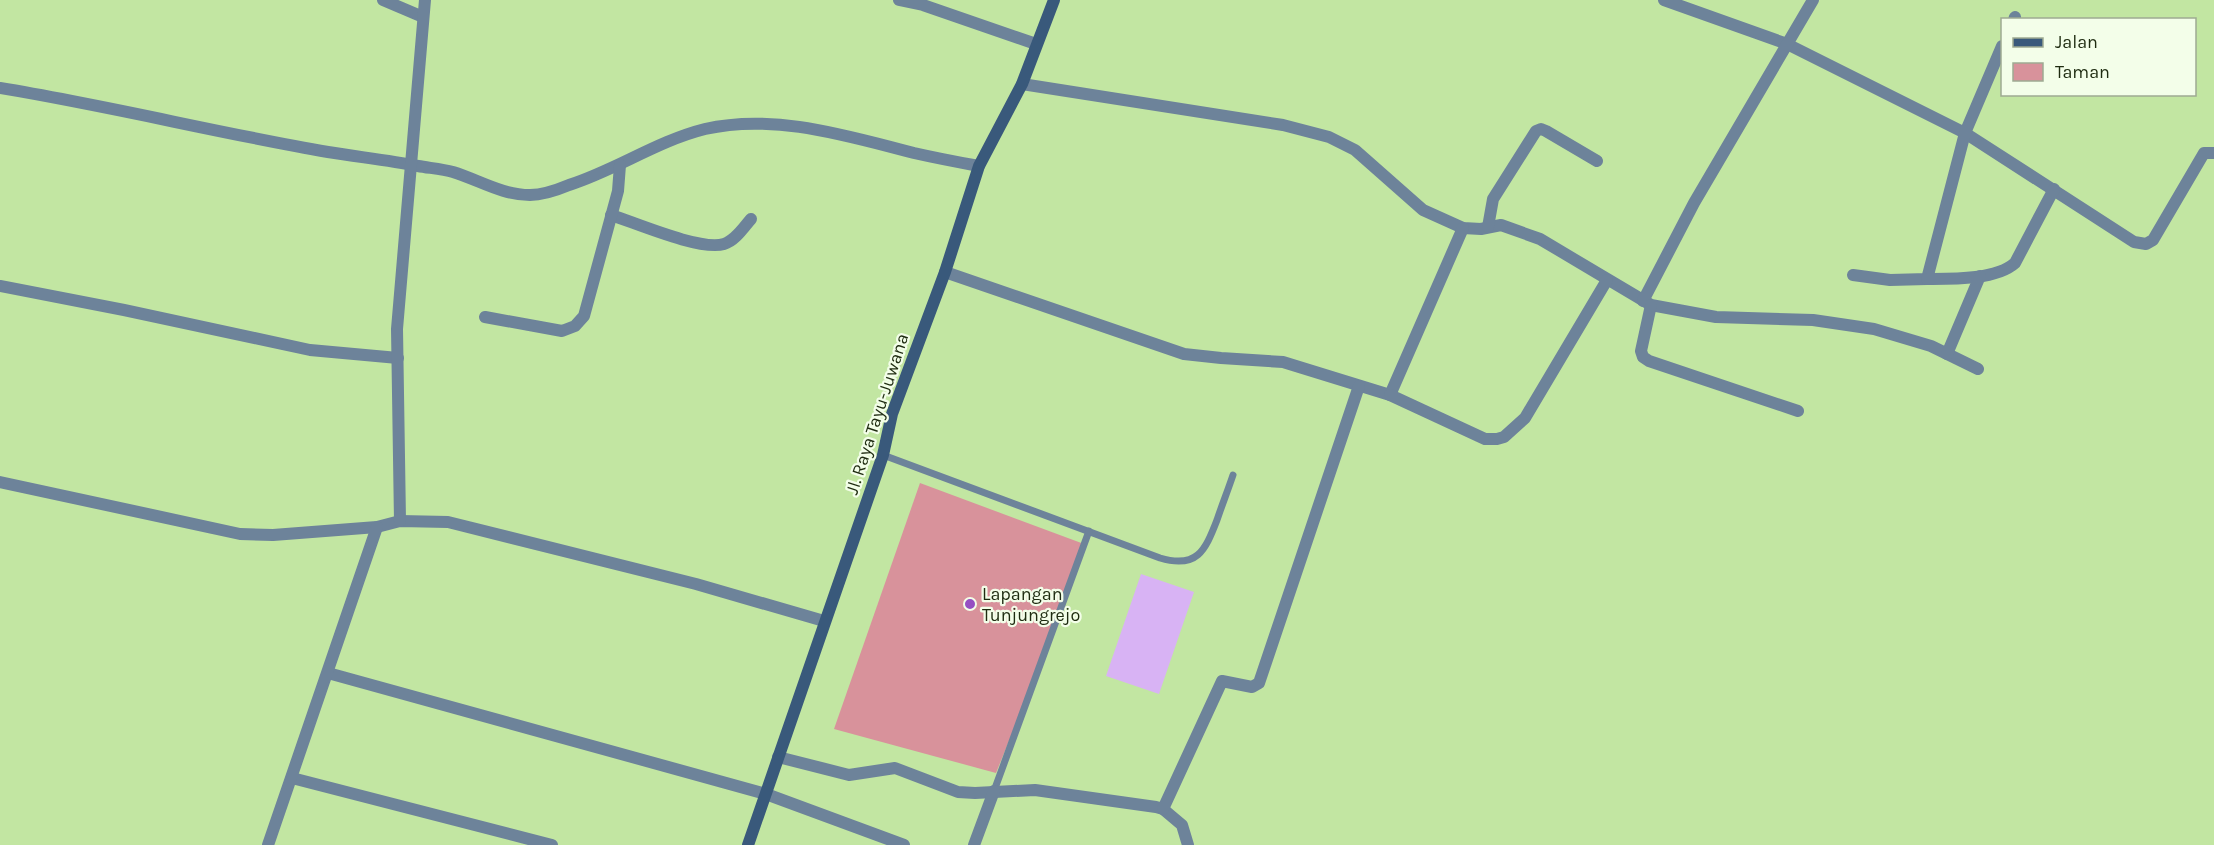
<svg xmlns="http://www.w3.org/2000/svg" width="2214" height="845" viewBox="0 0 2214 845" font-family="Karla,sans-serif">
<rect width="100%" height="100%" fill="#c2e6a2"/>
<!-- green -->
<path fill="#d8929b" d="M 920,483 L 1084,544 L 1040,664 L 996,773 L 834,729 Z"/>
<!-- building -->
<path fill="#d8b3f4" d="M 1141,574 L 1194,592 L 1159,694 L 1106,676 Z"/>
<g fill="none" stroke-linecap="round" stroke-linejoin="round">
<!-- service -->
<g stroke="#6d839a" stroke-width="7">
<path d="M 883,455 L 1160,558 C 1197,569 1205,551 1217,520 C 1222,505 1228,490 1233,475"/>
<path d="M 994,791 L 1089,531"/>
</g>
<!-- minor -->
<g stroke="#6d839a" stroke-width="12">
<path d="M 383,0 L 423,17"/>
<path d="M 899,0 L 923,5 L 1036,44"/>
<path d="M 1664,0 L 1787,44 L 1965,133 L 2134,242 L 2146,244 L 2153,240 L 2204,153 L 2214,153"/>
<path d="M 2014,20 L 2015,17"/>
<path d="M 1022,84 L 1283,125 L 1329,137 L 1355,150 L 1423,210 L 1463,228 L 1481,229 L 1501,225 L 1540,239 L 1651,305 L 1716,317 L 1813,320 L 1874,329 L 1931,346 L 1978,369"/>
<path d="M 0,88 C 110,106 218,133 328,152 C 358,157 388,160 418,166 C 429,168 442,169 453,172 C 479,180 502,195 530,195 C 544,195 557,190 569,185 C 616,170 657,141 705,129 C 774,113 847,136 914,153 C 936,158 957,162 979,166"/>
<path d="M 611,215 C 636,223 700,251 724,244 C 735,241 744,227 751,219"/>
<path d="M 1488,227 L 1493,199 L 1536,131 L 1541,129 L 1546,131 L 1597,161"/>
<path d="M 945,272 L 1184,354 L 1221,358 L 1283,362 L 1390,395 L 1463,228"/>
<path d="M 1853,275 L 1890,280 L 1927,279 L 1965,133 L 2002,46"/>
<path d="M 1927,279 C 1952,279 1996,280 2015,263 L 2054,189"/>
<path d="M 0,286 L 124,310 L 310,350 L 398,358"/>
<path d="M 1643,301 L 1694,203 L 1813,0"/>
<path d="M 1651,305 L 1641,351 L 1643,357 L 1649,361 L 1798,411"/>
<path d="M 485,317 L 562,331 L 575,326 L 584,316 L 618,191 L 620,165"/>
<path d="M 1947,354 L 1980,276"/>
<path d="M 1390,395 L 1485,439 L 1497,439 L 1504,437 L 1525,418 L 1607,280"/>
<path d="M 0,482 L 240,534 L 273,535 L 377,527 L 400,521 L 448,522 L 696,584 L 824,621"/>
<path d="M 400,521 L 397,329 L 425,0"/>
<path d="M 328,673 L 766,794 L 904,845"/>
<path d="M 778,757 L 849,775 L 895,768 L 958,792 L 975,793 L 1035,790 L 1156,807 L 1163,809 L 1182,825 L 1188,845"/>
<path d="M 292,778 L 552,845"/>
<path d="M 1163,809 L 1222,681 L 1252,687 L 1259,683 L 1359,386"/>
<path d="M 268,845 L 377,527"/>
<path d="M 974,845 L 994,791"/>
</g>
<!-- secondary -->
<path stroke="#39597b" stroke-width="12" d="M 748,845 L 883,455 L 892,414 L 945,272 L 979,166 L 1022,84 L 1054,0"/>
</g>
<!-- markers -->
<circle fill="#964fc2" stroke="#f3fee9" stroke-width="2" cx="970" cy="604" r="6"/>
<g text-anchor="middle" stroke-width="4.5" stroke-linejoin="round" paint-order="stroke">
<!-- street labels -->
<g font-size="18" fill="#1e2b10" stroke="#f3fee9">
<text transform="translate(877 414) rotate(-72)" y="6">Jl. Raya Tayu-Juwana</text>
</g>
<!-- poi labels -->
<g font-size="18" fill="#1e2b10" stroke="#f3fee9" text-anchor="start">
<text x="982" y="600">Lapangan<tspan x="982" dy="21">Tunjungrejo</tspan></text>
</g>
</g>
<!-- legend -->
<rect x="2001" y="18" width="195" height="78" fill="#f3fee9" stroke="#9eaa92" stroke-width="1.5"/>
<rect x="2013" y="38" width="30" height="9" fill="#39597b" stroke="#9eaa92" stroke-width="1.5"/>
<text x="2055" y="48" font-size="18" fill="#1e2b10">Jalan</text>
<rect x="2013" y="63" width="30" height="18" fill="#d8929b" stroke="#9eaa92" stroke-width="1.5"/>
<text x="2055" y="78" font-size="18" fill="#1e2b10">Taman</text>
</svg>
